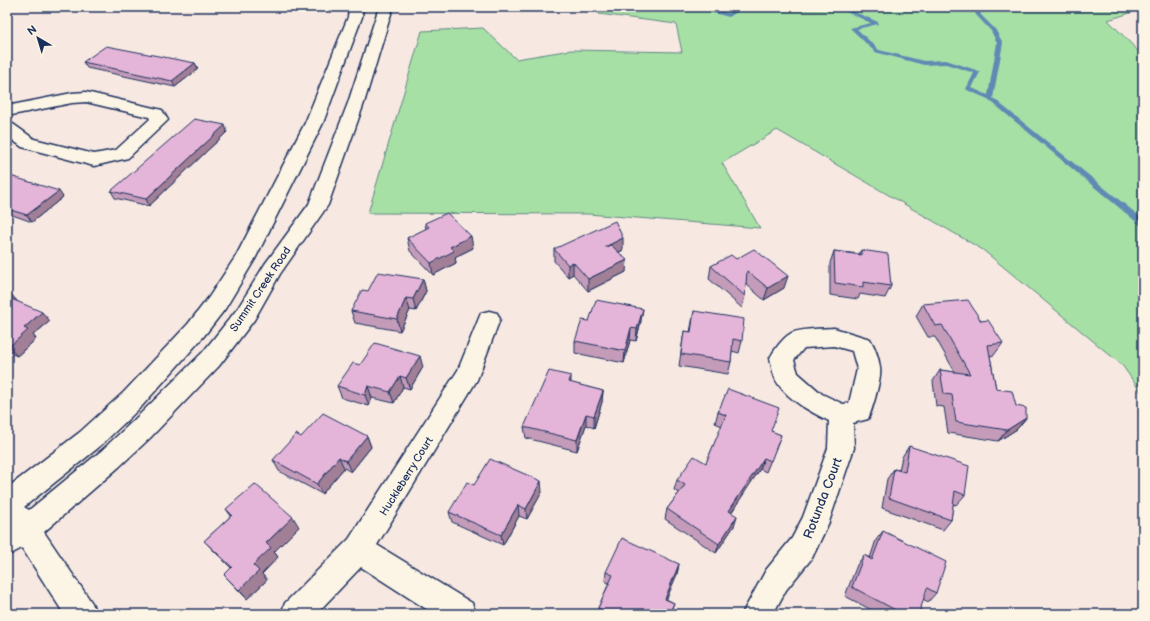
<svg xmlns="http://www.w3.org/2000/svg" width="1150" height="621" viewBox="0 0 1150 621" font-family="'Balsamiq Sans',sans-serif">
<rect width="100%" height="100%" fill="#f7e8e2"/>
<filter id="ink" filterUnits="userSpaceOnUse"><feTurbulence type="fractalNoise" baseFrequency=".025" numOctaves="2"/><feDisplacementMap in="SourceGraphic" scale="8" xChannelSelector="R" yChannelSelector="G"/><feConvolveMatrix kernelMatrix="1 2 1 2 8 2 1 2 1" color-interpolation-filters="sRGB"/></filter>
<g filter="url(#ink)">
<!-- green -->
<path fill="#a6e0a5" stroke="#608882" d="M 598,7 L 1143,7 L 1143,9 L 1108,20 L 1143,56 L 1143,395 L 1122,365 L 983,250 L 777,130 L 722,163 L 760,228 L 588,214 L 368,213 L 422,31 L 483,28 L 516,59 L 571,50 L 682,52 L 676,24 L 599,14 Z"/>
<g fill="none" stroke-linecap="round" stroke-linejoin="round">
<!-- stream -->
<g fill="#618ab4" fill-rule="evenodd">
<path d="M 609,7 L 641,7 L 638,9 L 617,11 Z"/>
<path d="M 690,7 L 700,7 L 728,13 L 738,7 L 745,7 L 729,17 Z"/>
<path d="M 786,7 L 827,7 L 824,9 C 813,9 796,12 786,7 Z"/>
<path d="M 836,7 L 843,7 L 878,22 L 878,24 L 857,29 L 879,50 L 924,61 L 946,60 L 979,71 L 980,72 L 972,88 L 988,95 L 997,43 L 991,31 L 976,15 L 973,7 L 979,7 L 981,15 L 995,29 L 1003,43 L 993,98 L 1143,219 L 1143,225 L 1140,225 L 988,99 L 967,90 L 966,89 L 974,73 L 946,64 L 924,65 L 875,52 L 850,28 L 871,23 Z"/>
</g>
<defs>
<g id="street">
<path d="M 349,7 L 363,7 L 362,17 L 323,123 L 255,259 L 225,309 L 204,336 L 142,406 L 98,448 L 24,507 L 29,510 L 101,451 L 132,422 L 203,352 L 238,308 L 265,264 L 309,204 L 348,103 L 379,7 L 393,7 L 364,103 L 328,205 L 280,274 L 254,320 L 219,366 L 150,438 L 119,467 L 44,532 L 92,603 L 96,614 L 64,614 L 22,548 L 7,556 L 8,526 L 7,488 L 80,432 L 124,392 L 188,324 L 209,297 L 236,256 L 305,123 L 348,17 Z"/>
<path d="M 86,92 L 162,110 L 168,120 L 128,158 L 94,166 L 22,147 L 7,136 L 7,123 L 13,124 L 34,139 L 94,154 L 116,150 L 150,119 L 149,117 L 86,102 L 72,103 L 7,116 L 7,106 L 72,93 Z"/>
<path d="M 489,311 L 497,313 L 500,319 L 477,380 L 377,545 L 472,603 L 476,614 L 434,614 L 361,567 L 316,614 L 281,614 L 285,603 L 349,539 L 458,370 L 481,313 Z"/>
<path d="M 834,328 L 870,339 C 875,347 879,359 880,368 C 882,377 872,411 868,419 L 853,423 L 854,448 L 829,522 L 812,558 L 786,590 L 773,614 L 742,614 L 766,570 L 792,538 L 803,517 L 828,448 L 829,421 C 811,412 790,401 779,385 C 773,378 772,366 770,358 C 774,350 783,338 790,334 C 799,328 823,329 834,328 ZM 834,346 L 852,351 L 857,369 L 849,403 L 843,404 L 822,394 L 798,373 L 794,360 L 804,348 Z"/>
</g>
</defs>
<!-- street casing -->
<use href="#street" stroke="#1b2f5e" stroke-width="3"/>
<!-- street -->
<use href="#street" fill="#fcf5e5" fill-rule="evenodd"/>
</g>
<!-- wall -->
<g fill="#c49cba" stroke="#1b2f5e">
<path d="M 83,62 L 195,63 L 198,69 L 175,87 L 87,68 Z"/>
<path d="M 227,132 L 149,206 L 115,198 L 111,191 Z"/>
<path d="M 7,175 L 63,197 L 32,222 L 7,213 Z"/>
<path d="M 425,223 L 473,248 L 455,257 L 456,263 L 433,275 L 410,251 L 407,238 L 426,229 Z"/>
<path d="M 554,249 L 623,250 L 619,252 L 626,272 L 588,291 L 573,274 L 568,277 L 554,261 Z"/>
<path d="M 861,250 L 891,286 L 885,298 L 860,294 L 858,299 L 830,295 L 830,263 L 834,251 L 859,254 Z"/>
<path d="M 736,259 L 784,288 L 764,300 L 746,284 L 745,296 L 742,308 L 709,279 L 711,266 Z"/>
<path d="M 423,279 L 426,291 L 416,311 L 410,310 L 400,331 L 355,323 L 351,311 L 368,291 Z"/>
<path d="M 7,292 L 16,301 L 50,321 L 33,335 L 36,339 L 17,356 L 7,352 Z"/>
<path d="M 923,304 L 981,321 L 1003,343 L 994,355 L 990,356 L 996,389 L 1016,406 L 1026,418 L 1017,429 L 998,441 L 948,433 L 944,407 L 936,406 L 933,381 L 940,370 L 955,372 L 935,337 L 928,337 L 916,316 Z"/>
<path d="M 694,311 L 742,341 L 739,353 L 732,351 L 731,362 L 728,374 L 679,366 L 684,331 L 690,332 Z"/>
<path d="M 589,321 L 641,321 L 636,341 L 630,340 L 624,363 L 575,353 L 575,341 Z"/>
<path d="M 360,365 L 423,367 L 410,389 L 403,387 L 394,403 L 372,398 L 369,406 L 342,398 L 337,386 Z"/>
<path d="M 571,376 L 571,383 L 603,391 L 602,402 L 594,428 L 586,425 L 577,451 L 526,438 L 524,427 Z"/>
<path d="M 718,412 L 781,435 L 766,472 L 760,469 L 731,512 L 734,526 L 716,553 L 665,519 L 667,509 L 679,493 L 674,490 L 677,480 L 706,463 L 722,426 L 715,423 Z"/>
<path d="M 367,436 L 371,447 L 351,472 L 344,468 L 322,494 L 279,471 L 273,460 L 301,437 Z"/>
<path d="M 909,446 L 965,495 L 956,505 L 953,504 L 951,520 L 943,530 L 882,508 L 887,479 L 894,469 L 899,470 L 902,457 Z"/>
<path d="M 474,485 L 542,492 L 527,519 L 519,516 L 503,545 L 452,522 L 449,512 Z"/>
<path d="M 226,509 L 299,527 L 274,552 L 278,557 L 262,574 L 267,580 L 247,599 L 224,575 L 231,568 L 204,541 L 231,516 Z"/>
<path d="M 883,531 L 936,593 L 928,602 L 923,599 L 919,614 L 879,614 L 845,596 L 857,565 L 864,555 L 870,558 L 876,540 Z"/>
<path d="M 679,564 L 677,574 L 666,599 L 674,603 L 670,614 L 598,614 L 598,608 L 609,583 L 605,581 L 606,572 Z"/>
</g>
<!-- shaded-wall -->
<g fill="#a07f97" stroke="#1b2f5e">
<path d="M 195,63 L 198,69 L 175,87 L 172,81 Z"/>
<path d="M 225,125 L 227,132 L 149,206 L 146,199 Z"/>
<path d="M 59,191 L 63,197 L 32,222 L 27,215 Z"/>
<path d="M 471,236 L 473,248 L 455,257 L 456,263 L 433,275 L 431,263 L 450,247 Z"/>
<path d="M 623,238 L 623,250 L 605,259 L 605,247 Z"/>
<path d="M 627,260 L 626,272 L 588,291 L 588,279 Z"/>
<path d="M 573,262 L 573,274 L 568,277 L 568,265 Z"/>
<path d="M 788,276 L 784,288 L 764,300 L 768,288 Z"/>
<path d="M 423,279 L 426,291 L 416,311 L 413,299 Z"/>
<path d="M 10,293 L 18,302 L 7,297 L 7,296 Z"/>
<path d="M 406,298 L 410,310 L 400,331 L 397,319 Z"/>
<path d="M 643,309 L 641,321 L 636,341 L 637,329 Z"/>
<path d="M 42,312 L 50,321 L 33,335 L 36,339 L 17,356 L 9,347 L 24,328 Z"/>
<path d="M 631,328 L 630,340 L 624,363 L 625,351 Z"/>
<path d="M 420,356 L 423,367 L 410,389 L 406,378 Z"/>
<path d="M 400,376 L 403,387 L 394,403 L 390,392 Z"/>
<path d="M 368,386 L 372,398 L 369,406 L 365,395 Z"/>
<path d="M 603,391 L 602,402 L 594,428 L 594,416 Z"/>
<path d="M 586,414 L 586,425 L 577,451 L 577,440 Z"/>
<path d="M 1026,418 L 1017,429 L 998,441 L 1007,430 Z"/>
<path d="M 367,436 L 371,447 L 351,472 L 346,461 Z"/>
<path d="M 339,457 L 344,468 L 322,494 L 317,484 Z"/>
<path d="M 764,458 L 760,469 L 726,521 L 729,511 Z"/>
<path d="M 541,481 L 542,492 L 527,519 L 526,509 Z"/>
<path d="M 518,505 L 519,516 L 503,545 L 501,535 Z"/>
<path d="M 737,516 L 734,526 L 716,553 L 719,544 Z"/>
<path d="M 293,517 L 299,527 L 274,552 L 278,557 L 262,574 L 267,580 L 247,599 L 239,590 L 266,543 Z"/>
<path d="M 679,564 L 677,574 L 663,608 L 665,599 Z"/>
</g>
<!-- building -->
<g fill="#e4b5d8" stroke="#1b2f5e">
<path d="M 106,46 L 195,63 L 172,81 L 83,62 Z"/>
<path d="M 194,119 L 225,125 L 146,199 L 111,191 Z"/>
<path d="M 7,175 L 59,191 L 27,215 L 7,209 Z"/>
<path d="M 447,213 L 471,236 L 450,247 L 454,251 L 431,263 L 407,238 L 429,227 L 425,223 Z"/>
<path d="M 615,221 L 623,238 L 605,247 L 611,245 L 627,260 L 588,279 L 573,262 L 568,265 L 554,249 Z"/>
<path d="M 754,249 L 788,276 L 768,288 L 747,271 L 745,296 L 711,266 L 731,255 L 736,259 Z"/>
<path d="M 861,250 L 888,254 L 891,286 L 863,282 L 863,287 L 835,283 L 834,251 L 861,255 Z"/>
<path d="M 378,272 L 423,279 L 413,299 L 406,298 L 397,319 L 351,311 L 362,290 L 368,291 Z"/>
<path d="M 7,292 L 10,293 L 7,296 Z"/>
<path d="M 7,297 L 42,312 L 24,328 L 28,330 L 9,347 L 7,346 Z"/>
<path d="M 596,300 L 643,309 L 637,329 L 631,328 L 625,351 L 575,341 L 582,320 L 589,321 Z"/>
<path d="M 968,300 L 981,321 L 988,320 L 1003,343 L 988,345 L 996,389 L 1012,391 L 1016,406 L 1026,408 L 1026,418 L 1007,430 L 956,422 L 952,395 L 944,394 L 940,370 L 970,374 L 942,325 L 935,326 L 923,304 Z"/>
<path d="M 694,311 L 744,319 L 742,341 L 733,339 L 731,362 L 681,354 L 684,331 L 691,332 Z"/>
<path d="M 375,343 L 420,356 L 406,378 L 400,376 L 390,392 L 368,386 L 365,395 L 337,386 L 353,363 L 360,365 Z"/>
<path d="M 549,371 L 571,376 L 569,382 L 603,391 L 594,416 L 586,414 L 577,440 L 524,427 Z"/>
<path d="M 728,389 L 779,408 L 771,431 L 781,435 L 771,461 L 764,458 L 729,511 L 737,516 L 719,544 L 667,509 L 685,485 L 677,480 L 694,456 L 706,463 L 726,415 L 718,412 Z"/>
<path d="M 323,413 L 367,436 L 346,461 L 339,457 L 317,484 L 273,460 L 296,434 L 301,437 Z"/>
<path d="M 909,446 L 969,466 L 965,495 L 955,491 L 951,520 L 889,498 L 894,469 L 905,472 Z"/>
<path d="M 490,459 L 541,481 L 526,509 L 518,505 L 501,535 L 449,512 L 467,482 L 474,485 Z"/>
<path d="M 255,484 L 293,517 L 266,543 L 271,548 L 253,565 L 259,571 L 239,590 L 224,575 L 232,567 L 204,541 L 232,515 L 226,509 Z"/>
<path d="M 883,531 L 946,562 L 936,593 L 927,588 L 919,614 L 903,614 L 852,587 L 864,555 L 872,560 Z"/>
<path d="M 622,538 L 679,564 L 665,599 L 674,603 L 669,614 L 611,614 L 598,608 L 613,575 L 606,572 Z"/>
<path d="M 373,610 L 379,614 L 369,614 Z"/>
</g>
</g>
<g text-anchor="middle" stroke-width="4" stroke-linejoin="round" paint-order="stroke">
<!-- street labels -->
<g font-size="11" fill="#1b2f5e" stroke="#fcf5e5">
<text transform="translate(260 289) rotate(-56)" y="4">Summit Creek Road</text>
<text transform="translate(406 476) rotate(-58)" y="4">Huckleberry Court</text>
</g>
<!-- near-street labels -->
<g font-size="13" fill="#1b2f5e" stroke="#fcf5e5">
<text transform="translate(822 498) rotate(-69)" y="5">Rotunda Court</text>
</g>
</g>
<!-- margin -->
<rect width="1150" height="621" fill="none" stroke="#fcf5e5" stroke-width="24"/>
<rect x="12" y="12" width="1126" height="597" fill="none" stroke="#1b2f5e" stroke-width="1.5" filter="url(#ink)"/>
<!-- north arrow -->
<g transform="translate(38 38) rotate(322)" stroke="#fcf5e5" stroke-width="3" paint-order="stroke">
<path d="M0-3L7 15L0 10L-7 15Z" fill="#1b2f5e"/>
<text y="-6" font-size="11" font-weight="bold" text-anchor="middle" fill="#1b2f5e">N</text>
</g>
</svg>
